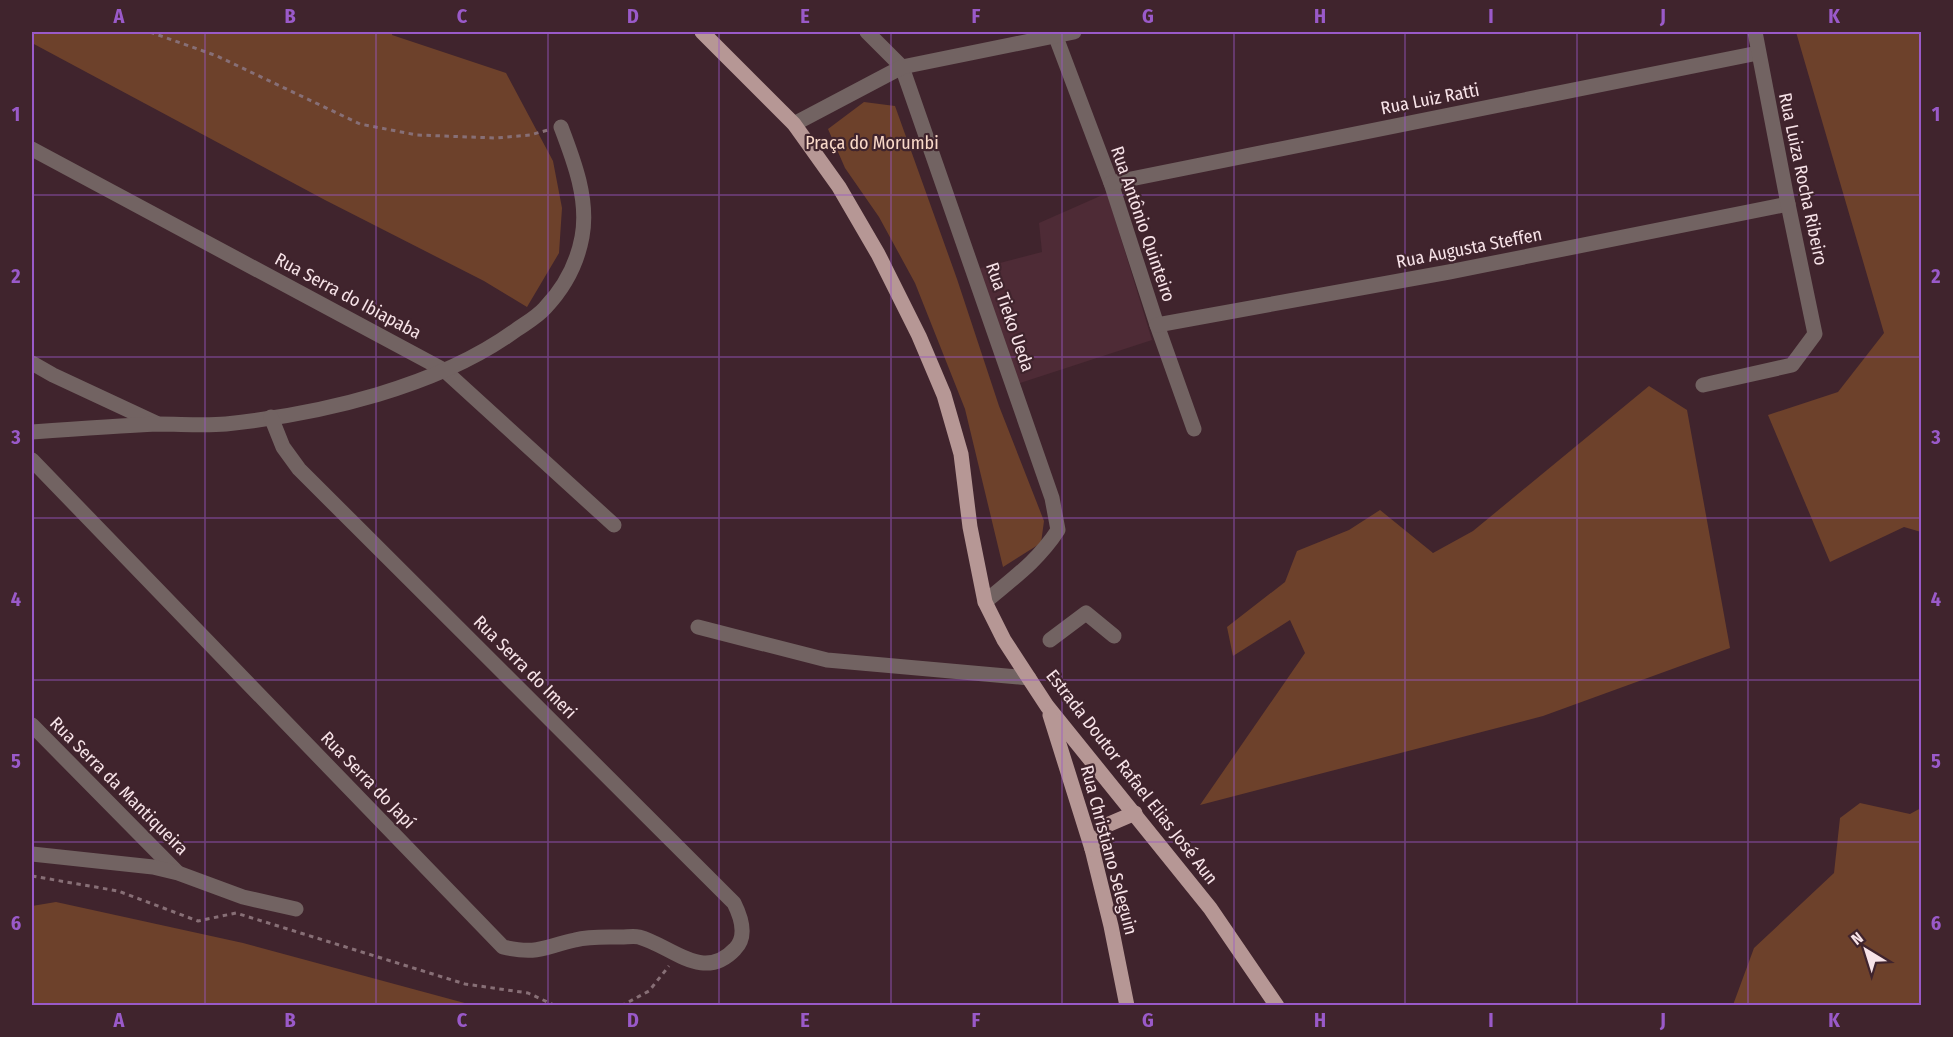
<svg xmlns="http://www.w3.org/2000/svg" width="1953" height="1037" viewBox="0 0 1953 1037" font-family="'Fira Sans Condensed',sans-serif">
<rect width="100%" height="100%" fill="#40242d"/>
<!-- built -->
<path fill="#4e2b36" d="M 1107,193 L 1152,340 L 1017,384 L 973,270 L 1042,252 L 1039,223 Z"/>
<!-- green -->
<g fill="#6d412b">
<path d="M 32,32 L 392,32 L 392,35 L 506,73 L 553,161 L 562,208 L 559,253 L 527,307 L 484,281 L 325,200 L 32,43 Z"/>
<path d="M 1796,32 L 1921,32 L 1921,532 L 1904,527 L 1830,562 L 1768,415 L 1838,392 L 1884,333 Z"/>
<path d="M 864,102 L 895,106 L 957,279 L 999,406 L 1044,521 L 1041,543 L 1003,567 L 965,409 L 942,351 L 915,283 L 879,217 L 845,168 L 828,129 Z"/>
<path d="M 1649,386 L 1687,410 L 1730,648 L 1543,716 L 1200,805 L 1305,653 L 1290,620 L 1233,656 L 1227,627 L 1285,582 L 1297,551 L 1349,530 L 1380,510 L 1433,553 L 1473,531 Z"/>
<path d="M 1860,803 L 1910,814 L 1921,808 L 1921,1005 L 1733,1005 L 1754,948 L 1834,873 L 1840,818 Z"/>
<path d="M 56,902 L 243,943 L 472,1005 L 32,1005 L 32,906 Z"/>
</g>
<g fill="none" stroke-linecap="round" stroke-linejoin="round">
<!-- path -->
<g stroke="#876f76" stroke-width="3" stroke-dasharray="4.5 4.5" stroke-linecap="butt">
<path d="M 150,32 L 217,56 L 360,124 L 417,135 L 496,138 L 530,135 L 548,130"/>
<path d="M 32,876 L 118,891 L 198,921 L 236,913 L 465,984 L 528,993 L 556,1006"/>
<path d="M 621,1006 L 649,991 L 669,966"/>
</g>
<!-- minor -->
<g stroke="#726362" stroke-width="15">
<path d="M 867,32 L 902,67 L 1052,498 L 1058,530 C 1038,561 1012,579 985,602"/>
<path d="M 1054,32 L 1111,183 L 1157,325 L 1194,429"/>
<path d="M 794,124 L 902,67 L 1074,32"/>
<path d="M 32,149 L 444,370 L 614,525"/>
<path d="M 1111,183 L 1758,53"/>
<path d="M 1157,325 L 1449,272 L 1788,204"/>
<path d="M 32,363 L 53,375 L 156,423"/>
<path d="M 1703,385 L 1792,365 L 1815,334 L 1788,204 L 1755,32"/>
<path d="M 32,432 C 74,429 116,426 158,424 C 181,424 204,426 226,424 C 321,414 438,387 516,330 C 526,323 537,317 545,308 C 564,288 577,264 582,237 C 589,200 574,161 561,127"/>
<path d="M 32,460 L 503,947 C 538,955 543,947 575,940 C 590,936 606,937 621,937 C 627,937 634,936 639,937 C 672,946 703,983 735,949 C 748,936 741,917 734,903 L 299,469 L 283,447 L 271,417"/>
<path d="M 698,627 L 827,660 L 1029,678"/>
<path d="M 1050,640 L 1086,613 L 1114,636"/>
<path d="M 32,725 L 177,872"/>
<path d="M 32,854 L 153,867 L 178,873 L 243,897 L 296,909"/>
</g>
<!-- major -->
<g stroke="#b69795" stroke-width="15">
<path d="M 702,32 L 794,124 L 839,187 L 878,254 L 919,336 L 944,395 L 961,454 L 970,527 L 985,602 L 1004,640 L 1047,706 L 1210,908 L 1277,1006"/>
<path d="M 1050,715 L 1092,849 L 1111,926 L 1127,1006"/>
<path d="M 1092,849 L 1107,825 L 1135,813"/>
</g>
</g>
<!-- grid -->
<path fill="none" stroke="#9a5ac9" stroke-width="1.5" stroke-opacity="0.55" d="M 205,32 L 205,1006M 376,32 L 376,1006M 548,32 L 548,1006M 719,32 L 719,1006M 891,32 L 891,1006M 1062,32 L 1062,1006M 1234,32 L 1234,1006M 1405,32 L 1405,1006M 1577,32 L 1577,1006M 1748,32 L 1748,1006M 32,195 L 1922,195M 32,357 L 1922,357M 32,518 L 1922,518M 32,680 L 1922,680M 32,842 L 1922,842"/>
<g text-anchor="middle" stroke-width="4.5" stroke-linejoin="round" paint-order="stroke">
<!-- street labels -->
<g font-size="18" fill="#f7e3e8" stroke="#40242d">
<text transform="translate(1430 99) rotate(-11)" y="6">Rua Luiz Ratti</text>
<text transform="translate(1803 179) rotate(78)" y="6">Rua Luiza Rocha Ribeiro</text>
<text transform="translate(1143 224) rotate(71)" y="6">Rua Antônio Quinteiro</text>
<text transform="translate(1469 248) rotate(-11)" y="6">Rua Augusta Steffen</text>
<text transform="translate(348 296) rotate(28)" y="6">Rua Serra do Ibiapaba</text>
<text transform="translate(1010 317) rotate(71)" y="6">Rua Tieko Ueda</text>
<text transform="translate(525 667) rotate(45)" y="6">Rua Serra do Imeri</text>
<text transform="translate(1132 777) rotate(52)" y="6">Estrada Doutor Rafael Elias José Aun</text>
<text transform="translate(368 780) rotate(46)" y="6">Rua Serra do Japí</text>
<text transform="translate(119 786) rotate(45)" y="6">Rua Serra da Mantiqueira</text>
<text transform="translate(1109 850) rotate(75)" y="6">Rua Christiano Seleguin</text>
</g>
<!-- park labels -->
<g font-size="18" fill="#f9d9c9" stroke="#40242d">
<text x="872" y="149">Praça do Morumbi</text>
</g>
</g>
<!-- border -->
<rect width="1953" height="1037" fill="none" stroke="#40242d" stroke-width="66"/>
<!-- north arrow -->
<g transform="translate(1866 950) rotate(322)" stroke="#40242d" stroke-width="4.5" paint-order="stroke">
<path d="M0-4.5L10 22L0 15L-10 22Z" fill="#f7e3e8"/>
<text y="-9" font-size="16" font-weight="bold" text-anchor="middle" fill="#f7e3e8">N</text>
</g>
<rect x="33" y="33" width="1887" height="971" fill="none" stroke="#9a5ac9" stroke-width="2"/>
<g font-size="20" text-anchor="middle" font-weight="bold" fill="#9a5ac9">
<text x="119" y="23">A</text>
<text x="290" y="23">B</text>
<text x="462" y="23">C</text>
<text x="633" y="23">D</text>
<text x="805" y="23">E</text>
<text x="976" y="23">F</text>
<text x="1148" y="23">G</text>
<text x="1320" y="23">H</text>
<text x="1491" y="23">I</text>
<text x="1663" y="23">J</text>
<text x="1834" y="23">K</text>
<text x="16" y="121">1</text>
<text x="1936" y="121">1</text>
<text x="16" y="283">2</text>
<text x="1936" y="283">2</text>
<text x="16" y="444">3</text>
<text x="1936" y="444">3</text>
<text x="16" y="606">4</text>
<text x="1936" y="606">4</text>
<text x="16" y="768">5</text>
<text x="1936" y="768">5</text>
<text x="16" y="930">6</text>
<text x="1936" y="930">6</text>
<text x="119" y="1027">A</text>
<text x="290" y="1027">B</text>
<text x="462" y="1027">C</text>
<text x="633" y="1027">D</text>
<text x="805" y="1027">E</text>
<text x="976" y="1027">F</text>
<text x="1148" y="1027">G</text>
<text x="1320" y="1027">H</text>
<text x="1491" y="1027">I</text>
<text x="1663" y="1027">J</text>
<text x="1834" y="1027">K</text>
</g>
</svg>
